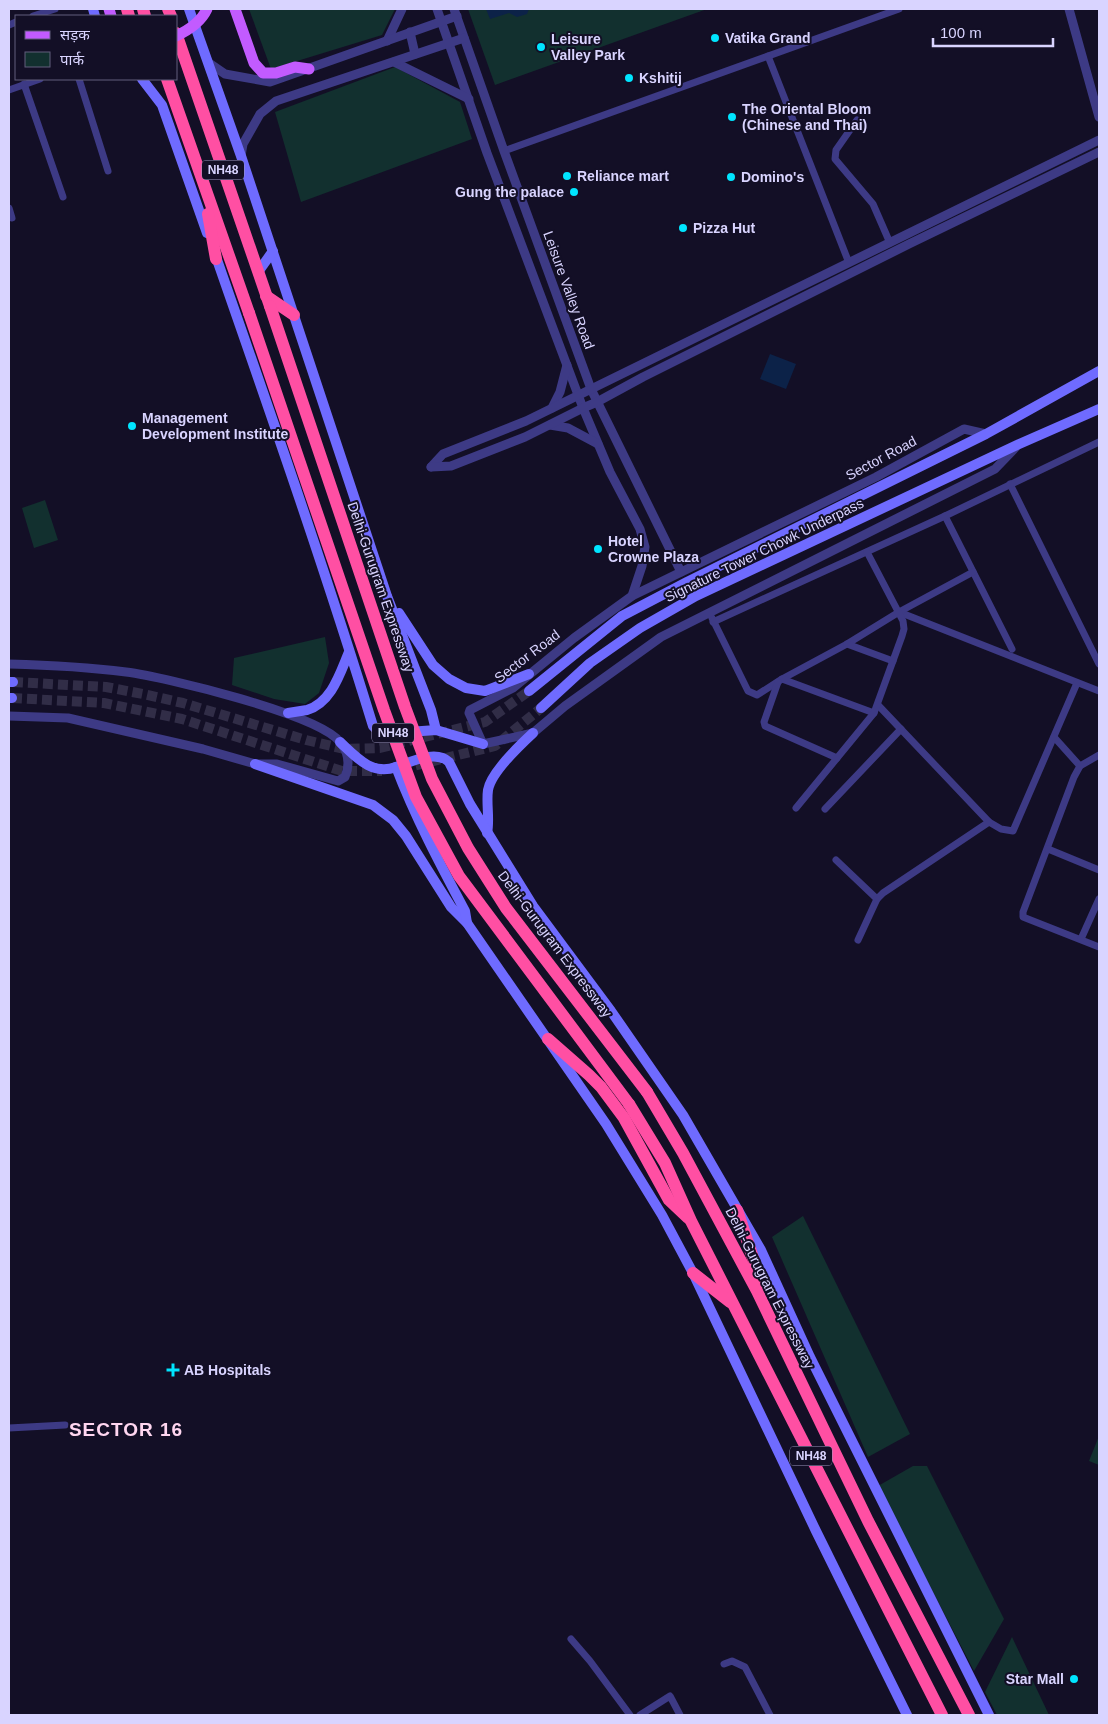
<svg xmlns="http://www.w3.org/2000/svg" width="1108" height="1724" viewBox="0 0 1108 1724" font-family="Helvetica,'Noto Sans Devanagari',sans-serif">
<rect width="100%" height="100%" fill="#130f26"/>
<!-- green -->
<g fill="#12302f">
<path d="M 249,9 L 395,9 L 382,35 L 271,69 Z"/>
<path d="M 468,9 L 707,9 L 495,85 Z"/>
<path d="M 395,67 L 460,102 L 472,139 L 301,202 L 275,112 Z"/>
<path d="M 45,500 L 58,540 L 34,548 L 22,508 Z"/>
<path d="M 325,637 L 329,663 L 319,693 L 305,704 L 274,699 L 232,685 L 234,658 Z"/>
<path d="M 803,1216 L 910,1434 L 868,1457 L 772,1237 Z"/>
<path d="M 1099,1436 L 1099,1465 L 1089,1461 Z"/>
<path d="M 913,1466 L 927,1466 L 1004,1619 L 974,1671 L 878,1486 Z"/>
<path d="M 1012,1637 L 1049,1715 L 997,1715 L 985,1692 Z"/>
</g>
<!-- water -->
<g fill="#0c2248">
<path d="M 486,9 L 529,9 L 527,14 L 517,17 L 509,13 L 490,19 Z"/>
<path d="M 770,354 L 796,364 L 786,389 L 760,379 Z"/>
</g>
<g fill="none" stroke-linecap="round" stroke-linejoin="round">
<!-- secondary-tunnel -->
<g stroke="#312d47" stroke-width="10" stroke-dasharray="10 5" stroke-linecap="butt">
<path d="M 13,682 L 106,687 L 143,694 L 183,703 L 306,740 L 344,749 L 380,748 L 485,722 L 529,691"/>
<path d="M 12,698 L 104,703 L 182,719 L 342,771 L 382,771"/>
<path d="M 401,769 L 495,746 L 541,708"/>
</g>
<!-- minor -->
<g stroke="#3d3a85" stroke-width="7">
<path d="M 33,16 L 55,9"/>
<path d="M 9,25 L 16,22"/>
<path d="M 768,56 L 849,263"/>
<path d="M 79,79 L 108,171"/>
<path d="M 24,84 L 63,197"/>
<path d="M 9,90 L 40,79"/>
<path d="M 857,120 L 836,150 L 835,159 L 873,204 L 890,243"/>
<path d="M 504,151 L 899,9"/>
<path d="M 9,208 L 12,218"/>
<path d="M 1010,484 L 1099,664"/>
<path d="M 945,516 L 1012,649"/>
<path d="M 899,612 L 1099,691"/>
<path d="M 712,618 L 748,691 L 757,695 L 782,679 L 847,644 L 899,612 L 973,572"/>
<path d="M 713,622 L 945,516 L 1099,442"/>
<path d="M 847,644 L 893,661"/>
<path d="M 782,679 L 874,713"/>
<path d="M 778,682 L 764,722 L 765,726 L 837,758"/>
<path d="M 878,705 L 989,822 L 1001,829 L 1013,831 L 1077,683"/>
<path d="M 1054,737 L 1080,766"/>
<path d="M 1099,755 L 1080,766 L 1074,777 L 1023,912 L 1023,917 L 1028,919 L 1099,947"/>
<path d="M 796,808 L 874,713 L 902,636 L 904,629 L 903,621 L 867,552"/>
<path d="M 825,809 L 901,729"/>
<path d="M 1048,849 L 1099,870"/>
<path d="M 836,860 L 877,899"/>
<path d="M 1081,939 L 1099,899"/>
<path d="M 858,940 L 877,899 L 883,893 L 989,822"/>
<path d="M 9,1428 L 65,1425"/>
<path d="M 571,1639 L 590,1661 L 630,1715"/>
<path d="M 724,1664 L 732,1661 L 745,1667 L 770,1715"/>
<path d="M 640,1715 L 670,1696 L 680,1715"/>
</g>
<!-- tertiary -->
<g stroke="#3d3a85" stroke-width="9">
<path d="M 437,9 L 487,153 L 583,408 L 610,472 L 640,529 L 645,547 L 642,566 L 632,596"/>
<path d="M 454,9 L 504,151 L 591,389 L 681,572"/>
<path d="M 1069,9 L 1099,117"/>
<path d="M 410,32 L 415,54"/>
<path d="M 387,41 L 402,9"/>
<path d="M 394,62 L 469,99"/>
<path d="M 209,63 L 225,74 L 270,82 L 457,16"/>
<path d="M 241,156 L 243,144 L 260,114 L 276,101 L 464,38"/>
<path d="M 552,408 L 560,392 L 567,365"/>
<path d="M 550,425 L 568,428 L 598,444"/>
<path d="M 986,434 L 964,429 L 876,477 L 632,596 L 574,638 L 513,688 L 470,710 L 469,713 L 483,744 L 533,733 L 565,706 L 661,637 L 995,469 L 1016,447"/>
<path d="M 431,467 L 443,454 L 526,421 L 1099,140"/>
<path d="M 431,467 L 451,466 L 525,437 L 583,408 L 597,402 L 643,377 L 909,244 L 1099,152"/>
<path d="M 9,664 C 48,665 87,667 126,672 C 165,677 318,714 340,742 C 349,753 350,765 345,777 L 338,781 L 277,764 L 255,764 L 203,749 L 68,718 L 9,716"/>
</g>
<!-- secondary -->
<g stroke="#6f6bff" stroke-width="10">
<path d="M 93,9 L 95,16"/>
<path d="M 189,9 L 241,156 L 387,596 L 431,710 L 436,730"/>
<path d="M 142,79 L 162,105 L 207,233"/>
<path d="M 214,251 C 269,409 324,566 373,726 L 381,734 L 436,730 L 483,744"/>
<path d="M 258,272 L 273,251"/>
<path d="M 399,613 L 433,665 L 449,679 L 466,688 L 485,691 L 529,674"/>
<path d="M 9,682 L 13,682"/>
<path d="M 529,691 L 622,616 L 687,582 L 986,434 L 1099,371"/>
<path d="M 9,698 L 12,698"/>
<path d="M 541,708 L 590,663 L 640,628 L 696,596 L 1017,445 L 1099,409"/>
<path d="M 288,713 C 294,712 301,711 307,710 C 332,702 340,673 349,652"/>
<path d="M 340,742 C 356,757 372,776 396,767"/>
<path d="M 255,764 L 373,805 L 393,820 L 406,836 L 451,907 L 467,923 L 606,1124 L 662,1215 L 693,1273 L 816,1531 L 907,1715"/>
<path d="M 487,833 C 490,819 486,804 488,790 C 491,772 520,745 533,733"/>
<path d="M 467,923 L 465,911 C 440,864 415,817 396,767 C 411,762 436,749 449,762 L 470,804 L 533,906 L 611,1011 L 683,1115 L 761,1250 L 810,1357 L 989,1715"/>
</g>
<!-- primary -->
<g stroke="#c25bff" stroke-width="11">
<path d="M 109,9 L 111,16"/>
<path d="M 235,9 L 254,63 L 263,73 L 276,73 L 295,67 L 309,69"/>
</g>
<!-- motorway -->
<g stroke="#ff4fa3" stroke-width="12">
<path d="M 127,9 L 129,16"/>
<path d="M 143,9 L 145,16"/>
<path d="M 168,9 L 171,16"/>
<path d="M 176,33 L 270,306"/>
<path d="M 167,79 L 249,313"/>
<path d="M 208,214 L 216,259"/>
<path d="M 266,296 L 294,315"/>
<path d="M 548,1039 L 589,1075 L 601,1087 L 624,1118 L 669,1200 L 688,1218"/>
<path d="M 647,1092 L 683,1153 L 757,1291 L 868,1521 L 969,1715"/>
<path d="M 629,1104 L 665,1163 L 691,1221 L 942,1715"/>
<path d="M 737,1210 L 758,1273 L 758,1289"/>
<path d="M 693,1273 L 730,1302"/>
</g>
<!-- primary-bridge -->
<path stroke="#c25bff" stroke-width="11" d="M 176,36 C 189,30 201,22 207,9"/>
<!-- motorway-bridge -->
<g stroke="#ff4fa3" stroke-width="12">
<path d="M 270,306 L 405,707 L 432,779 L 468,848 L 506,908 L 647,1092"/>
<path d="M 249,313 L 384,710 L 416,797 L 459,876 L 629,1104"/>
</g>
</g>
<!-- markers -->
<g fill="#00e5ff" stroke="#130f26" stroke-width="2">
<circle cx="715" cy="38" r="5"/>
<circle cx="541" cy="47" r="5"/>
<circle cx="629" cy="78" r="5"/>
<circle cx="732" cy="117" r="5"/>
<circle cx="567" cy="176" r="5"/>
<circle cx="731" cy="177" r="5"/>
<circle cx="574" cy="192" r="5"/>
<circle cx="683" cy="228" r="5"/>
<circle cx="132" cy="426" r="5"/>
<circle cx="598" cy="549" r="5"/>
<path d="M170.5 1362.5h5v5h5v5h-5v5h-5v-5h-5v-5h5z"/>
<circle cx="1074" cy="1679" r="5"/>
</g>
<g text-anchor="middle" stroke-width="4" stroke-linejoin="round" paint-order="stroke">
<!-- shield labels -->
<g fill="#130f26" stroke="#9e99be" stroke-width="1">
<rect x="202" y="160.5" width="42" height="19" rx="4"/>
<rect x="372" y="723.5" width="42" height="19" rx="4"/>
<rect x="790" y="1446.5" width="42" height="19" rx="4"/>
</g>
<g font-size="12" font-weight="bold" fill="#d9d4ff">
<text x="223" y="174">NH48</text>
<text x="393" y="737">NH48</text>
<text x="811" y="1460">NH48</text>
</g>
<!-- poi labels -->
<g font-size="14" font-weight="bold" fill="#d9d4ff" stroke="#130f26" text-anchor="start">
<text x="725" y="43">Vatika Grand</text>
<text x="551" y="44">Leisure<tspan x="551" dy="16">Valley Park</tspan></text>
<text x="639" y="83">Kshitij</text>
<text x="742" y="114">The Oriental Bloom<tspan x="742" dy="16">(Chinese and Thai)</tspan></text>
<text x="577" y="181">Reliance mart</text>
<text x="741" y="182">Domino's</text>
<text x="564" y="197" text-anchor="end">Gung the palace</text>
<text x="693" y="233">Pizza Hut</text>
<text x="142" y="423">Management<tspan x="142" dy="16">Development Institute</tspan></text>
<text x="608" y="546">Hotel<tspan x="608" dy="16">Crowne Plaza</tspan></text>
<text x="184" y="1375">AB Hospitals</text>
<text x="1064" y="1684" text-anchor="end">Star Mall</text>
</g>
<!-- street labels -->
<g font-size="14" fill="#d9d4ff" stroke="#130f26">
<text transform="translate(569 290) rotate(70)" y="5">Leisure Valley Road</text>
<text transform="translate(881 458) rotate(-28)" y="5">Sector Road</text>
<text transform="translate(764 550) rotate(-26)" y="5">Signature Tower Chowk Underpass</text>
<text transform="translate(381 587) rotate(71)" y="5">Delhi-Gurugram Expressway</text>
<text transform="translate(527 656) rotate(-37)" y="5">Sector Road</text>
<text transform="translate(555 944) rotate(53)" y="5">Delhi-Gurugram Expressway</text>
<text transform="translate(770 1288) rotate(63)" y="5">Delhi-Gurugram Expressway</text>
</g>
<!-- district labels -->
<g font-size="19" font-weight="bold" letter-spacing="1" fill="#ffd6f0" stroke="#130f26">
<text x="126" y="1436">SECTOR 16</text>
</g>
</g>
<!-- border -->
<rect width="1108" height="1724" fill="none" stroke="#d9d4ff" stroke-width="20"/>
<!-- legend -->
<rect x="15" y="15" width="162" height="65" fill="#130f26" stroke="#625e7d"/>
<rect x="25" y="31" width="25" height="8" fill="#c25bff" stroke="#625e7d"/>
<text x="60" y="40" font-size="15" fill="#d9d4ff">सड़क</text>
<rect x="25" y="52" width="25" height="15" fill="#12302f" stroke="#625e7d"/>
<text x="60" y="65" font-size="15" fill="#d9d4ff">पार्क</text>
<!-- scale -->
<path d="M933 38v8h120v-8" fill="none" stroke="#d9d4ff" stroke-width="2.5"/>
<text x="940" y="38" font-size="15" fill="#d9d4ff" stroke="#130f26" stroke-width="4" paint-order="stroke">100 m</text>
</svg>
